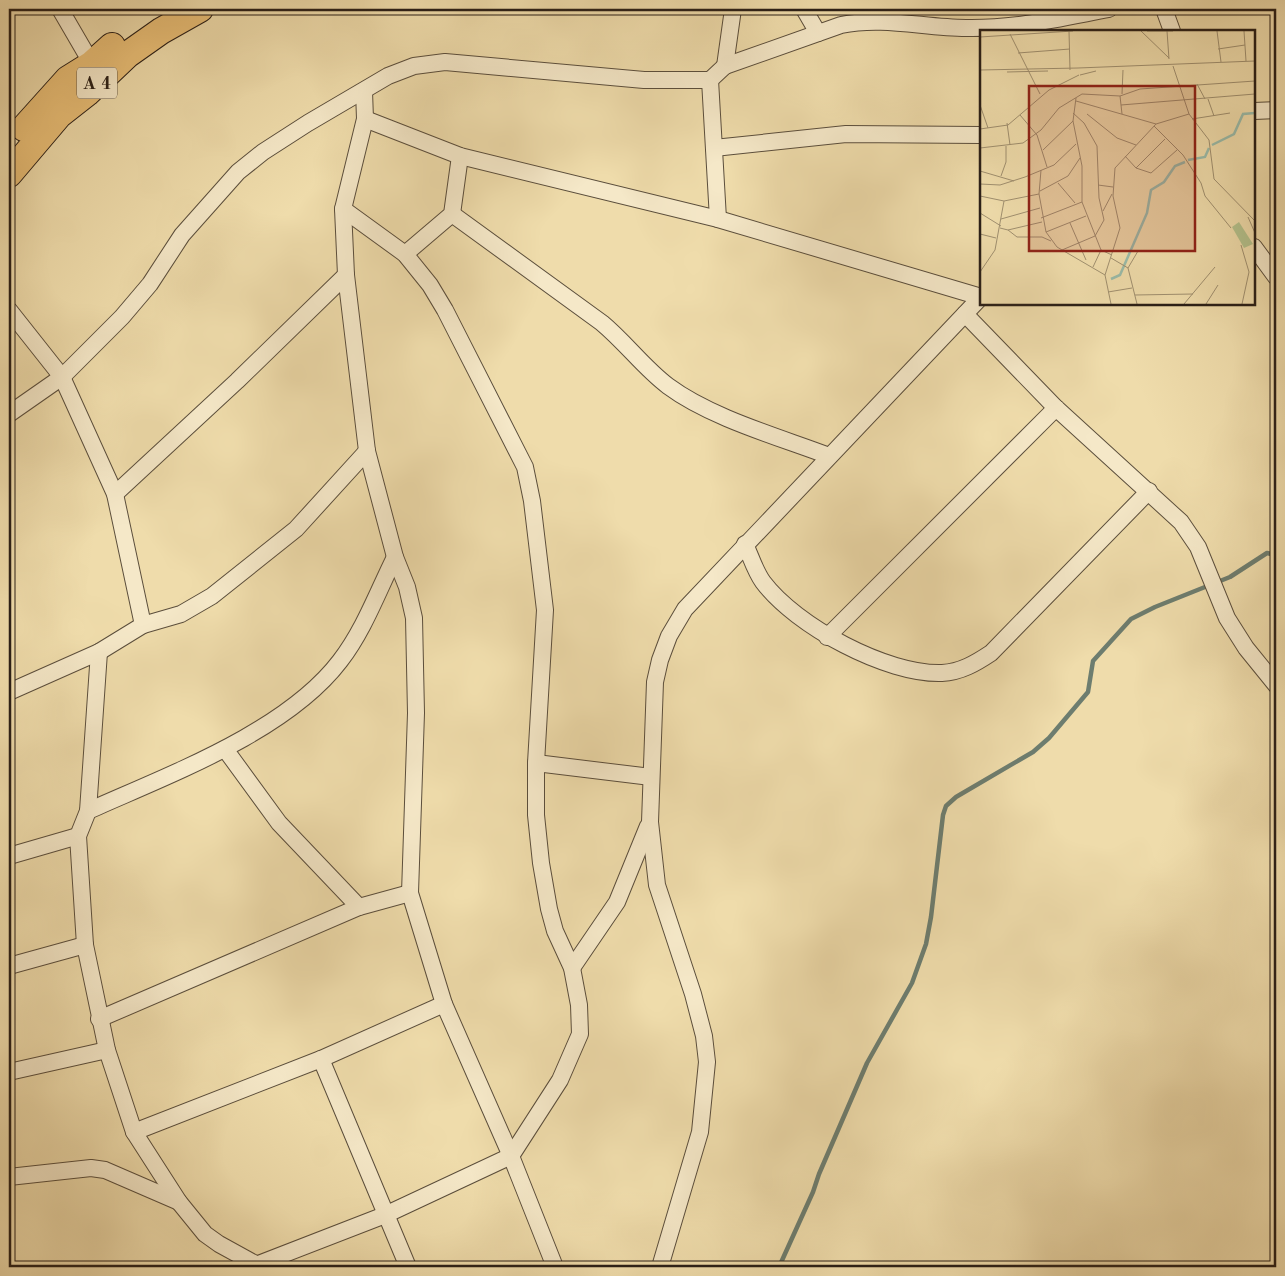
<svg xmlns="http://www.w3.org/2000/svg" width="1285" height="1276" viewBox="0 0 1285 1276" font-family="'Old Standard TT',serif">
<rect width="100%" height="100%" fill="#efdcab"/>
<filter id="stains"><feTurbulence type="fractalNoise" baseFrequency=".004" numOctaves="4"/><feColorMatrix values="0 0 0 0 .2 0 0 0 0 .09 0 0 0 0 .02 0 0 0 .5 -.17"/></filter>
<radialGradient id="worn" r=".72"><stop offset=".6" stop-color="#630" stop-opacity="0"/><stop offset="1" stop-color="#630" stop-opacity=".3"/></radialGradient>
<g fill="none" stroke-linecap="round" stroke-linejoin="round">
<!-- stream -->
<path stroke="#6d7d6f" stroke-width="4.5" d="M 779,1267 L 813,1192 L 819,1174 L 867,1063 L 912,983 L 926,944 L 931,917 L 943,815 L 946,806 L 956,797 L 1033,752 L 1049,738 L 1088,692 L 1093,661 L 1131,619 L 1155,607 L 1230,577 L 1267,553 L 1276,555"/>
<defs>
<g id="minor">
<path d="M 60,9 L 92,64"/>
<path d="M 804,9 L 818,33"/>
<path d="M 1164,9 L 1172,31"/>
<path d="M 725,66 L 733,9"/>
<path d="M 710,80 L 718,219"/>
<path d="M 364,91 L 365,119 L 343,209 L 346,275 L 367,451 L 395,557 L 407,587 L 414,618 L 416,713 L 410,893 L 444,1004 L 511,1156 L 555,1267"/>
<path d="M 1254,111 L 1276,110"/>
<path d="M 365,119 L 460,156 L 718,219 L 981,297"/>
<path d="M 714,148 L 846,134 L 981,135"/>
<path d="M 452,214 L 602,323 C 626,343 644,368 668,386 C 711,418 779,437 829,456"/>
<path d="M 1254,247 L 1276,277"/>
<path d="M 405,254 L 452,214 L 460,156"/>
<path d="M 9,310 L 62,377 L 115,494 L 143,625"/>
<path d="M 965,314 L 1056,408 L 1181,522 L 1198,547 L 1227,618 L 1246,648 L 1276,685"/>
<path d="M 9,414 L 62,377 L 122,317 L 150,284 L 182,235 L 238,172 L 263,152 L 308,123 L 388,76 L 414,66 L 445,62 L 644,80 L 710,80 L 725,66 L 841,25 C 883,16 924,28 966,28 C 1015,29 1061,18 1109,9"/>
<path d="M 115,494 L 237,381 L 346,275"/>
<path d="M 745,544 C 751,557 755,571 763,582 C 796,626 887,675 942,673 C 961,672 976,663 991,653 L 1149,491"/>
<path d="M 827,637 L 1056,408"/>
<path d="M 99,652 L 88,811 L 78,836 L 85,945 L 107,1050 L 134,1132 L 179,1202 L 205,1234 L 219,1244 L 261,1267"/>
<path d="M 9,692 L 99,652 L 143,625 L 181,614 L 212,596 L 296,529 L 367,451"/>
<path d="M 225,749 L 279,823 L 359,907"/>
<path d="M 536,763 L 651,777"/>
<path d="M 88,811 C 168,775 286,732 340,661 C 364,630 378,591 395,557"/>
<path d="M 9,856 L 78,836"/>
<path d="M 9,966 L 85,945"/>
<path d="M 572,968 L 617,902 L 648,826"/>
<path d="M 99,1019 L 359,907 L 410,893"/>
<path d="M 321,1059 L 408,1267"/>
<path d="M 9,1072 L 107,1050"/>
<path d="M 134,1132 L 321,1059 L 444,1004"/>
<path d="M 9,1177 L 91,1168 L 105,1170 L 179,1202"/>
<path d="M 256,1265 L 385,1215 L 511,1156 L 560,1080 L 580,1034 L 579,1005 L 572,968 L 555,931 L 549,909 L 541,863 L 536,815 L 536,763 L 545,610 L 532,501 L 525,467 L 445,310 L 430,285 L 405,254 L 343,209"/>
<path d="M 660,1267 L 700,1132 L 707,1062 L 704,1036 L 693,994 L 657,885 L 650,822 L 655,682 L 660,660 L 669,636 L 685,609 L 981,297"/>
</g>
<g id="trunk">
<path d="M 24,128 L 68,79 L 92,64 L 112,46"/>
<path d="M 9,174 L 59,115 L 87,93 L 127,55 L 161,31 L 200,9"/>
</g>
</defs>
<!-- minor casing -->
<use href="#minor" stroke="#5b4e3c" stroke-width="18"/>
<!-- trunk casing -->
<use href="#trunk" stroke="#2a1f17" stroke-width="28"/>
<!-- minor -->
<use href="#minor" stroke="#f5e8c8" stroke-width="16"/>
<!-- trunk -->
<use href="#trunk" stroke="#e8be76" stroke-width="26"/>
</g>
<g text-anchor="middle" stroke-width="4" stroke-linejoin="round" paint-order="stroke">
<!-- shield labels -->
<rect fill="#f5e8c8" stroke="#675b4c" stroke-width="1" x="77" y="67.5" width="40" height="31" rx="4"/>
<g font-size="18" font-weight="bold" fill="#2a1f17">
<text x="97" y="89">A 4</text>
</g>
</g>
<!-- overview -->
<g transform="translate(980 30)">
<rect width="275" height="275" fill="#efdcab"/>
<path d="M 259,192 L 273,214 L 264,218 L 252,197 Z" fill="#b4c28d"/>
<path fill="none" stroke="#9abcaa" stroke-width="2.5" d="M 232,115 L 254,104 L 263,84 L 275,83M 208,130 L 225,127 L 229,118M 131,249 L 140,245 L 167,183 L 171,160 L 184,152 L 195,136 L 205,132"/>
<path fill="none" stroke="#a09070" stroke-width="1" d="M 89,1 L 90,40M 161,1 L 189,28M 167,1 L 193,1M 187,1 L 189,29M 237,1 L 241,32M 264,1 L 266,31M 30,4 L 60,64M 0,7 L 93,1M 238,19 L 265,15M 38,23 L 90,19M 193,36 L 209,84 L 229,110 L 234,149 L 275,191M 98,38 L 275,31M 0,40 L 98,38M 27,42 L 68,41M 100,45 L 116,41M 217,54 L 225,69M 142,64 L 143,40M 140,66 L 142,84M 96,68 L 93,91 L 102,136 L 102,172 L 121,220 L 132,225M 228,69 L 234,86M 96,71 L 176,94M 0,75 L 8,98M 141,75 L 275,64M 107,84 L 137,108 L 156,115M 40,85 L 57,105 L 67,137M 212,89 L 250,83M 27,93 L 30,115M 174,96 L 203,125 L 221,153 L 225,166 L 251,198M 0,99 L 28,95 L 69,60 L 99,45M 0,118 L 43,113 L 61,100 L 79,78 L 102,64 L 140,66 L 160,59 L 275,51M 63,120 L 93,91M 145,126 L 156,138 L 171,143 L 197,120M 156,138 L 185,109M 61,140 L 59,164 L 66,202 L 77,217 L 125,245M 0,141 L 34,151M 21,146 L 26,132 L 26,116M 78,153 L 95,173M 0,154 L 20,155 L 45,147 L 74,135 L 96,114M 118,155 L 133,157M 60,161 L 88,146 L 100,128M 0,166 L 24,171 L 59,164M 123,181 L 132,164M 0,183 L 21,196M 268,187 L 275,203M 61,188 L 102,172M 21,189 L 60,178M 90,193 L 106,230M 20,198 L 28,200 L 62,192M 28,200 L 37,207 L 62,207 L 71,211M 66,202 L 106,186M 0,204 L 16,208M 261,215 L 269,242 L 262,274M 82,220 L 115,206 L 124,190 L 119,168 L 117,116 L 104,93 L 93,83M 131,228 L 148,238M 113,237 L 121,220M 0,242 L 15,220 L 24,171M 128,262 L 152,258M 155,265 L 213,264M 131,274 L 125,245 L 140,198 L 133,166 L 135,138 L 176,94 L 209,84M 157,274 L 148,238 L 158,221M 204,274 L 235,237M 226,274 L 238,255"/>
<path fill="#8f2418" fill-opacity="0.15" stroke="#8f2418" stroke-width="2.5" d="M 49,56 L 215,56 L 215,221 L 49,221 Z"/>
<rect width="275" height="275" fill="none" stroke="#2a1f17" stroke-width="2.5"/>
</g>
<!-- margin -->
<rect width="1285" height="1276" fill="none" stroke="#efdcab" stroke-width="30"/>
<rect x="10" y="10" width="1265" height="1256" fill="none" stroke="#2a1f17" stroke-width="2.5"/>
<rect x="15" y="15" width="1255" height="1246" fill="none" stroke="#2a1f17"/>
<rect width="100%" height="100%" filter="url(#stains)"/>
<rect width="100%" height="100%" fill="url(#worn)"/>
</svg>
